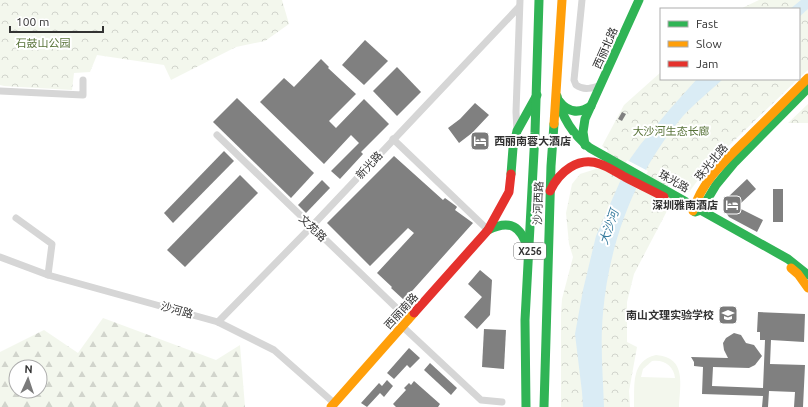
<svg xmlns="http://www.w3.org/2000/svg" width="808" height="407" viewBox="0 0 808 407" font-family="Ubuntu,'Noto Sans SC',sans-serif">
<defs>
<pattern id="forest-firs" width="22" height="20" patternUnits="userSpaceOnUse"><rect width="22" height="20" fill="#f3f7ed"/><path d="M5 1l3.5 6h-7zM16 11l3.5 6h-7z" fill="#d1d4cc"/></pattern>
<pattern id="park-crowns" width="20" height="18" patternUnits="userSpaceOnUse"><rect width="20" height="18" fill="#f3f7ed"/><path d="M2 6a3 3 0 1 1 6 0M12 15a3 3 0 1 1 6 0" fill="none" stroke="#d1d4cc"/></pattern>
</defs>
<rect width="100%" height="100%" fill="#fff"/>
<!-- forest -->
<path fill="url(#forest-firs)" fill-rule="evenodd" d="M 103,318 L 216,360 L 240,345 L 245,407 L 0,407 L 0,352 L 44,330 L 78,353 ZM 16,367 L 40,367 L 40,391 L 16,391 Z"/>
<!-- park -->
<g fill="url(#park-crowns)">
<path d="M 0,0 L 282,0 L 289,24 L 265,41 L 236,47 L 171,80 L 164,65 L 97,55 L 90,72 L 74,73 L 72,90 L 4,86 L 0,85 Z"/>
<path d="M 759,0 L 808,0 L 808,70 L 799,78 L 799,9 L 740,9 Z"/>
<path d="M 661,72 L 661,79 L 798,79 L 710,164 L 689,192 L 678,189 L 669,183 L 659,203 L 668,209 L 634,274 L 627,302 L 627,342 L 637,347 L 629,391 L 630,407 L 561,407 L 561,313 L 562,299 L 573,257 L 569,244 L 566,213 L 572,184 L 580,174 L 602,167 L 608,150 L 602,146 L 624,105 Z"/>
<path d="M 808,104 L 808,123 L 788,123 Z"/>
</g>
<!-- garden -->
<path fill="#f3f7ed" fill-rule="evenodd" d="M 656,355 C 687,357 680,385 679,407 L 634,407 C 635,386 630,361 656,355 ZM 652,361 C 664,359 674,366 675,378 L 641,377 L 643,369 Z"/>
<!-- water -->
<g fill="#daecf5">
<path d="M 801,0 L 808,0 L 808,9 L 799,17 L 799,9 L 790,9 Z"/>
<path d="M 697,79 L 723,79 C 710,91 695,103 683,116 C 636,171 609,242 603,313 C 600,344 603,376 604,407 L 583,407 L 582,392 L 575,334 L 583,290 L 596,236 L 630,159 L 640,145 L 670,109 Z"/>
</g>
<!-- pier -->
<path fill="#fff" d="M 627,160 L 648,171 L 639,190 L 619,178 Z"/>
<!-- building -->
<g fill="#808080">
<path d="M 365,40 L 388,61 L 364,85 L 342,65 Z"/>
<path d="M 321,59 L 329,67 L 328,68 L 356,94 L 329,121 L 336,128 L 364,99 L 389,124 L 361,152 L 363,154 L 340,179 L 331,171 L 359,143 L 351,135 L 324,164 L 260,102 L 284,78 L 294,87 Z"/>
<path d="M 397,67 L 421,92 L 397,116 L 373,91 Z"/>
<path d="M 237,98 L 314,173 L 291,198 L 213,122 Z"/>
<path d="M 475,103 L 489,115 L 472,133 L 459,143 L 448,128 L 460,119 Z"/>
<path d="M 622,112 L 626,114 L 622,121 L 618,119 Z"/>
<path d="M 224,151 L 234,161 L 173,223 L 164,213 Z"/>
<path d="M 394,156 L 443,200 L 445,198 L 456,206 L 457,207 L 455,210 L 473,223 L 404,300 L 391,288 L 392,287 L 377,273 L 414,233 L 408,228 L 370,266 L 327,223 Z"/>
<path d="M 240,175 L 258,193 L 185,267 L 167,250 Z"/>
<path d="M 747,179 L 756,189 L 740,204 L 741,209 L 763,220 L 757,232 L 729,217 L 724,210 L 724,204 L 727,198 Z"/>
<path d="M 322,180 L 330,188 L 306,213 L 298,205 Z"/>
<rect x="773" y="189" width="10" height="33"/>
<path d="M 480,270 L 492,280 L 490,315 L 477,329 L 464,317 L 482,297 L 468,284 Z"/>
<path d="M 758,312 L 805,314 L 804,342 L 771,340 L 770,364 L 805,365 L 803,407 L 794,407 L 795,392 L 769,391 L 768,407 L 762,407 L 763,396 L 702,394 L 703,367 L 694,366 L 694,362 L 691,357 L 728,358 L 724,350 L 723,343 L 726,338 L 734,333 L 741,335 L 746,343 L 754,345 L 762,356 L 755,365 L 749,368 L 713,367 L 712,386 L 763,388 L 765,340 L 760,340 L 760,332 L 757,332 Z"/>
<path d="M 484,329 L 506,330 L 504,369 L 482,367 Z"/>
<path d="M 409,348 L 420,358 L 410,368 L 407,365 L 394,379 L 387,373 Z"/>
<path d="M 430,363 L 457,388 L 451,395 L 424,370 Z"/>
<path d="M 387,380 L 393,386 L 384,397 L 380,393 L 367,407 L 361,403 L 379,383 L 382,386 Z"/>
<path d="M 414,381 L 440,404 L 438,407 L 396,407 L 393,404 L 406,390 L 404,388 L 409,383 L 411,385 Z"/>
</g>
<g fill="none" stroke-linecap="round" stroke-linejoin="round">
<!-- street -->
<g stroke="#d6d6d6" stroke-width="7">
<path d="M 582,0 L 574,80 L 576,85 C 584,91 593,88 601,85"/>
<path d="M 0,91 L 83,95 L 83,80"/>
<path d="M 517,131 L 516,112 L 520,0"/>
<path d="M 217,135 L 409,320"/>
<path d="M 393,139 L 488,230"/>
<path d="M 16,218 L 52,244 L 48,275"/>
<path d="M 0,257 L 48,275 L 218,322 L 274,350 L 334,403"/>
<path d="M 218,322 L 312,226 L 519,7"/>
<path d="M 403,327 L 481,400 L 502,402"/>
</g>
<!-- fast -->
<g stroke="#30b455" stroke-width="9">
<path d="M 557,96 C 562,118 572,134 590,148 L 788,259 L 808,275"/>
<path d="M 559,101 C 568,113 579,114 591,106"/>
<path d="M 585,145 L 583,132 L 585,119 L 639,0"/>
<path d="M 511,174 L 513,148 L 517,131 L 537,95"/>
<path d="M 695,212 L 701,210 L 716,185 L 735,162 L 808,88"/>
<path d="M 488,230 C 510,219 521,226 528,249"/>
<path d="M 526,407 L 525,320 L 535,133 L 539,0"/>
<path d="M 544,407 L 551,166 L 554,124"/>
</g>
<!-- slow -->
<g stroke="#ff9f0a" stroke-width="9">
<path d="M 554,124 L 562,0"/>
<path d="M 693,211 C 702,180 728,158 750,136 C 769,117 789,97 808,78"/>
<path d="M 791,268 L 798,274 L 808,288"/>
<path d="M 331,407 L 414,313"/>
</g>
<!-- jam -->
<g stroke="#e5322d" stroke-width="9">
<path d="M 550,191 C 559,172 578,156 600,164 C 609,167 617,173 625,177 C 638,184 651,190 664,197"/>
<path d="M 414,313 L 488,230 L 509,192 L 511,174"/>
</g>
</g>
<!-- icons -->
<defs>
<symbol id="hotel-square" viewBox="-11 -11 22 22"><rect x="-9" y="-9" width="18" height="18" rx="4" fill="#7a7a7a" stroke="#fff"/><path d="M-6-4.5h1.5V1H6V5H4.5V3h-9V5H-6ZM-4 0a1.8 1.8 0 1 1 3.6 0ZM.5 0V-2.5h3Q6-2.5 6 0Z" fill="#fff"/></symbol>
<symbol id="school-square" viewBox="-11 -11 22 22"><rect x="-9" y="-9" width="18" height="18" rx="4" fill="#7a7a7a" stroke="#fff"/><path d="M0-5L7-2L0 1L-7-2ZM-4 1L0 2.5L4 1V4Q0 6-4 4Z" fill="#fff"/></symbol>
</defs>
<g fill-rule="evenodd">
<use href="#hotel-square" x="469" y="130" width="22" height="22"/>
<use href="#hotel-square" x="721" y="194" width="22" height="22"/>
<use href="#school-square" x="717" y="304" width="22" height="22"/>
</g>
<g text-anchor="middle" stroke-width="4" stroke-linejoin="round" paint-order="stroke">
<!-- shield labels -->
<rect fill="#fff" stroke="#707070" stroke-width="1" x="514" y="243" width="32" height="16" rx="3"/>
<g font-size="10" font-weight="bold" fill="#323232">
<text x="530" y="255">X256</text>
</g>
<!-- park labels -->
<g font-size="11" fill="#587339" stroke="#fff">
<text x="43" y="47">石鼓山公园</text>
<text x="671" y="135">大沙河生态长廊</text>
</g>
<!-- street labels -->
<g font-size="11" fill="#323232" stroke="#fff">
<text transform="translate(605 48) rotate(-66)" y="4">西丽北路</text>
<text transform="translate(711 162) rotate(-50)" y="4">珠光北路</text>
<text transform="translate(369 165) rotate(-47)" y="4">新光路</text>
<text transform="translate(674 181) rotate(29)" y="4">珠光路</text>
<text transform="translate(538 203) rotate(-88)" y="4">沙河西路</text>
<text transform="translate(313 228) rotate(44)" y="4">文苑路</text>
<text transform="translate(177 310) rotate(16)" y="4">沙河路</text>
<text transform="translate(401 311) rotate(-48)" y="4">西丽南路</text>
</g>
<!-- poi labels -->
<g font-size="11" font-weight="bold" fill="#323232" stroke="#fff" text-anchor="end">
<text x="494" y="145" text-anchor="start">西丽南蓉大酒店</text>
<text x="718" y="209">深圳雅南酒店</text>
<text x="714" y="319">南山文理实验学校</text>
</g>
<!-- water labels -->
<g font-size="12" font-style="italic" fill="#367b9e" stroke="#fff">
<text transform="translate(609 227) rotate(-71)" y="4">大沙河</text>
</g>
</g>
<!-- legend -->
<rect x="660" y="8" width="140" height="72" fill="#ffffff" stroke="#adadad"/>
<rect x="668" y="21" width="20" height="6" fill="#30b455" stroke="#adadad"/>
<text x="696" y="28" font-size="12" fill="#323232">Fast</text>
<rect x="668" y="41" width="20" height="6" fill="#ff9f0a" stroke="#adadad"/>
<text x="696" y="48" font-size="12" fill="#323232">Slow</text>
<rect x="668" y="61" width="20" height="6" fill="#e5322d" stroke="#adadad"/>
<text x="696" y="68" font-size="12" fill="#323232">Jam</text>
<!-- north arrow -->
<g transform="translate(28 379) rotate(3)"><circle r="19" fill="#ffffff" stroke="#adadad"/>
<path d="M0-3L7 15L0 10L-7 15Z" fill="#7a7a7a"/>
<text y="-6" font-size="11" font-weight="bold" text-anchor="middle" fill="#323232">N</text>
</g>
<!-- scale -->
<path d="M10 26v6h93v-6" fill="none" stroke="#323232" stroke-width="2"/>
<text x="16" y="26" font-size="12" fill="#323232" stroke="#ffffff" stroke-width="3" paint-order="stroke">100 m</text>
</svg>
